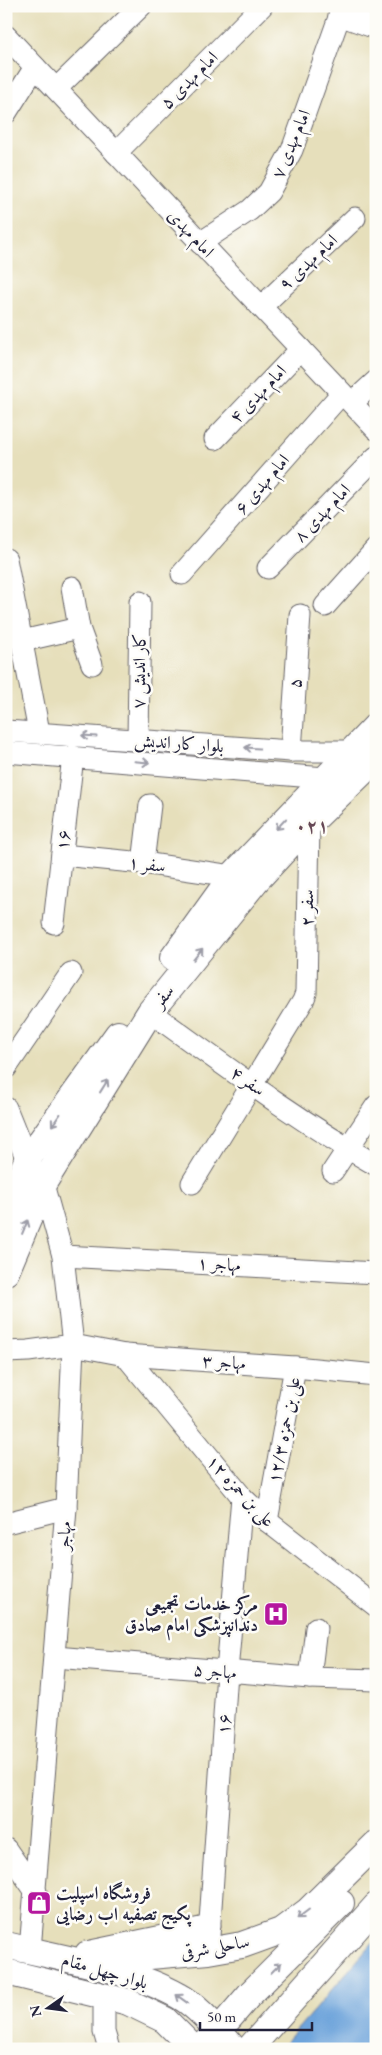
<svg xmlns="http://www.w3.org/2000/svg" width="382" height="2055" viewBox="0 0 382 2055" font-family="'EB Garamond',Amiri,serif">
<rect width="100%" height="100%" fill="#fdfcf7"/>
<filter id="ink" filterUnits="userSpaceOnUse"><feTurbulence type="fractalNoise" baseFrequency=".02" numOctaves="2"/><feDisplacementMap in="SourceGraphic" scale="10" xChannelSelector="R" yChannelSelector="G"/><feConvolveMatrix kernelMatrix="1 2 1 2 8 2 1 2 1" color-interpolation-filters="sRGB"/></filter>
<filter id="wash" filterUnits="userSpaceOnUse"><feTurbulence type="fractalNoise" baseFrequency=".0096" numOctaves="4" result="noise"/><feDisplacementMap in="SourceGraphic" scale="20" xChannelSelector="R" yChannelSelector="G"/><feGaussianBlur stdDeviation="1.12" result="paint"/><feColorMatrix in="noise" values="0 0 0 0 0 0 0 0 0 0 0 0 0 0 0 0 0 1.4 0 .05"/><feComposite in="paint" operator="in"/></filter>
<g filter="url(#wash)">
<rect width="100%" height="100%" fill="#e6dfbb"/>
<!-- water -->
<path fill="#6ea4db" stroke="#48638b" d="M 376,1939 L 376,2049 L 280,2049 Z"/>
</g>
<g filter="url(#ink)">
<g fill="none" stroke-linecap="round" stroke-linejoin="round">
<defs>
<g id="minor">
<path d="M 339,15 L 376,28"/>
<path d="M 6,36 L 376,429"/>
<path d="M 56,89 L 141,6"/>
<path d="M 6,113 L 35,67"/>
<path d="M 116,153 L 262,6"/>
<path d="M 200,243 L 250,210 L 269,192 L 292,150 L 343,6"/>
<path d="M 261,307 L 355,218"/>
<path d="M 352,403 L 376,381"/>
<path d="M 215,439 L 301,349"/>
<path d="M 6,559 L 39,732"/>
<path d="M 268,568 L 376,457"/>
<path d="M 182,574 L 342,393"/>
<path d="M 72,587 L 79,628 L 92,664"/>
<path d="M 325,606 L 376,549"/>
<path d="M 22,641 L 79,628"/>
<path d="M 6,731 L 291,751 L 353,751"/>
<path d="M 138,740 L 140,602"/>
<path d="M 291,751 L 300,615"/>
<path d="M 6,752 L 325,778"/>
<path d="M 62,855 L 143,863 L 232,876"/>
<path d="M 143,863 L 150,805"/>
<path d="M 54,923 L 73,756"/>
<path d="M 150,1012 C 224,1065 297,1120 376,1165"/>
<path d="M 6,1068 L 71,973"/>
<path d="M 6,1108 L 27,1160 L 43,1184 L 63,1256 L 73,1345 L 66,1508 L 30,1950"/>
<path d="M 333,1171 L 376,1106"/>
<path d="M 192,1183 L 303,1001 L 306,993 L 309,824"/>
<path d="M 63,1256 L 376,1273"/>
<path d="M 6,1352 L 28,1351 L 73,1345 L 125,1355 L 295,1367 L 376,1375"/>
<path d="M 125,1355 L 242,1497 L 267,1521 L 376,1606"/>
<path d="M 267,1521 L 295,1367"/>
<path d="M 6,1523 L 66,1508"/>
<path d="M 55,1657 L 310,1678 L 376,1680"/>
<path d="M 310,1678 L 316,1628"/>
<path d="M 6,1849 L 36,1892"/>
<path d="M 208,1951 L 227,1672 L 242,1497"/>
<path d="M 86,1952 L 210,1926"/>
<path d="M 104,1996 L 104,2032 L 109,2049"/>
</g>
<g id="major">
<path d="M 173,958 L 232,876 L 376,726"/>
<path d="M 6,1211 L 27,1160 L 118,1034"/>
<path d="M 6,1272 L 43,1184 L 150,1012 L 255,882 L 309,824 L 376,759"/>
<path d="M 6,1945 C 60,1958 131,1969 179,1996 C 198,2006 220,2032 234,2049"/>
<path d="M 80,1962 L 208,1951 L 242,1945 L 281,1931 L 308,1911 L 376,1844"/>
<path d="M 6,1972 L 128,2002 L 165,2020 L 194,2049"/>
<path d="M 199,2049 L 219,2030 L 250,1994 L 341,1903"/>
<path d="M 249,2049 L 376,1906"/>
</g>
</defs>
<!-- minor casing -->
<use href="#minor" stroke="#676468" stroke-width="23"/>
<!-- major casing -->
<use href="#major" stroke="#676468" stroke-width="28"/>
<!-- minor -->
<use href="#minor" stroke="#fff" stroke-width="21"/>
<!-- major -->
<use href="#major" stroke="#fff" stroke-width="26"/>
</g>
<!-- one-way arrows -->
<defs><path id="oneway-shaft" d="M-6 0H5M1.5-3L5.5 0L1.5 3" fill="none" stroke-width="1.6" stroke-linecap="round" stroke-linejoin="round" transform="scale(1.25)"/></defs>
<g stroke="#9c9ca7">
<use href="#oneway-shaft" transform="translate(89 736) rotate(-176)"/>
<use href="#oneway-shaft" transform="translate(252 748) rotate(-176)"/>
<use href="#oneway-shaft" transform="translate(142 762) rotate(5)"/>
<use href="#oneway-shaft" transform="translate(281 824) rotate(133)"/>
<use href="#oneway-shaft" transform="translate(198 954) rotate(-51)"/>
<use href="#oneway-shaft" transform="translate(104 1086) rotate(-58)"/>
<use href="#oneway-shaft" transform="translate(56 1120) rotate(126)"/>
<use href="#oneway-shaft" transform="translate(25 1227) rotate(-67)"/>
<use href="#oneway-shaft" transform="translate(303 1914) rotate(143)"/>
<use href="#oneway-shaft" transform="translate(276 1968) rotate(-45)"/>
<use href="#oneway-shaft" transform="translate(182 1999) rotate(-144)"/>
</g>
</g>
<!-- icons -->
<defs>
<symbol id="hospital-square" viewBox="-11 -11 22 22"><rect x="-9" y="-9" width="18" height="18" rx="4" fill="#b5179e" stroke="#fdfcf7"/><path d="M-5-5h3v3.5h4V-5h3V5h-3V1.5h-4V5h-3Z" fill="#fff"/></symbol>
<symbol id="shop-square" viewBox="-11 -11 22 22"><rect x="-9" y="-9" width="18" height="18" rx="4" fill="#b5179e" stroke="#fdfcf7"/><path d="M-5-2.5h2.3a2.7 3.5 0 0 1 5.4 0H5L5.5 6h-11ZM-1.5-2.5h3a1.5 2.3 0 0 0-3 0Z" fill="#fff"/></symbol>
</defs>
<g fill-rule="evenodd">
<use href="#hospital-square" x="262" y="1600" width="28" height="28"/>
<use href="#shop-square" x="25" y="1889" width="28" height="28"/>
</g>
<g text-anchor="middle" stroke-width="5" stroke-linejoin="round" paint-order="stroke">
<!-- street labels -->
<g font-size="18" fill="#22223b" stroke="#fdfcf7">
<text transform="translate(189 80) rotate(-45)" y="6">۵ امام مهدی</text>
<text transform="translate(291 144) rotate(-67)" y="6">۷ امام مهدی</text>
<text transform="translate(191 233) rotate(47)" y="6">امام مهدی</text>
<text transform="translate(308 262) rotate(-43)" y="6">۹ امام مهدی</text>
<text transform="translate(258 394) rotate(-46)" y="6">۴ امام مهدی</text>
<text transform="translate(262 484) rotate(-49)" y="6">۶ امام مهدی</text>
<text transform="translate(322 513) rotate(-46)" y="6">۸ امام مهدی</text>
<text transform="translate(139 671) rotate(-89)" y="6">۷ کار اندیش</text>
<text transform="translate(295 683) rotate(-86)" y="6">۵</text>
<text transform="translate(179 743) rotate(4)" y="6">بلوار کار اندیش</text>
<text transform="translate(63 840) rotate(-84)" y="6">۱۶</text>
<text transform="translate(147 864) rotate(7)" y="6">۱ سفر</text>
<text transform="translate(307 908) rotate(-89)" y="6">۲ سفر</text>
<text transform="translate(163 996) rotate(-51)" y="6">سفر</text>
<text transform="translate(248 1081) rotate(35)" y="6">۴ سفر</text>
<text transform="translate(219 1264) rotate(3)" y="6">۱ مهاجر</text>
<text transform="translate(224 1362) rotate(4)" y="6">۳ مهاجر</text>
<text transform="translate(284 1430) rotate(-79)" y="6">۱۲/۳ علی بن حمزه</text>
<text transform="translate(241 1491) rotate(47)" y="6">۱۲ علی بن حمزه</text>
<text transform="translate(64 1536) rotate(-86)" y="6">مهاجر</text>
<text transform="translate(215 1671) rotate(5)" y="6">۵ مهاجر</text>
<text transform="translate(224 1724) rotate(-86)" y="6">۱۶</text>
<text transform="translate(215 1947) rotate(-10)" y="6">ساحلی شرقی</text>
<text transform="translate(105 1971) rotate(16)" y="6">بلوار چهل مقام</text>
</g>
<!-- poi labels -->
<g font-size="18" font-weight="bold" fill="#22223b" stroke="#fdfcf7" text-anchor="end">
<text x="258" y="1610">مرکز خدمات تجمیعی<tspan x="258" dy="21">دندانپزشکی امام صادق</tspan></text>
<text x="56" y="1899" text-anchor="start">فروشگاه اسپلیت<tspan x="56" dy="21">پکیج تصفیه اب رضایی</tspan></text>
</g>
<!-- neighbourhood labels -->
<g font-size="19" font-weight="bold" fill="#654754" stroke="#fdfcf7">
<text x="312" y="832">۰۲۱</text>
</g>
</g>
<!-- margin -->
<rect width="382" height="2055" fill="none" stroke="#fdfcf7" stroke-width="25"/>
<!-- north arrow -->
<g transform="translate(48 2008) rotate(256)" stroke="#fdfcf7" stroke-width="4" paint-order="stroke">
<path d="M0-4L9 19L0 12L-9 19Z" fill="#22223b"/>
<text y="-8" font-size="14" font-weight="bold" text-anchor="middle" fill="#22223b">N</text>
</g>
<!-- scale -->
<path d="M200 2022v8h112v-8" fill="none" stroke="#22223b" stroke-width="2.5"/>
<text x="207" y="2022" font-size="15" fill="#22223b" stroke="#fdfcf7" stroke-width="4" paint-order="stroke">50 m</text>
</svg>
